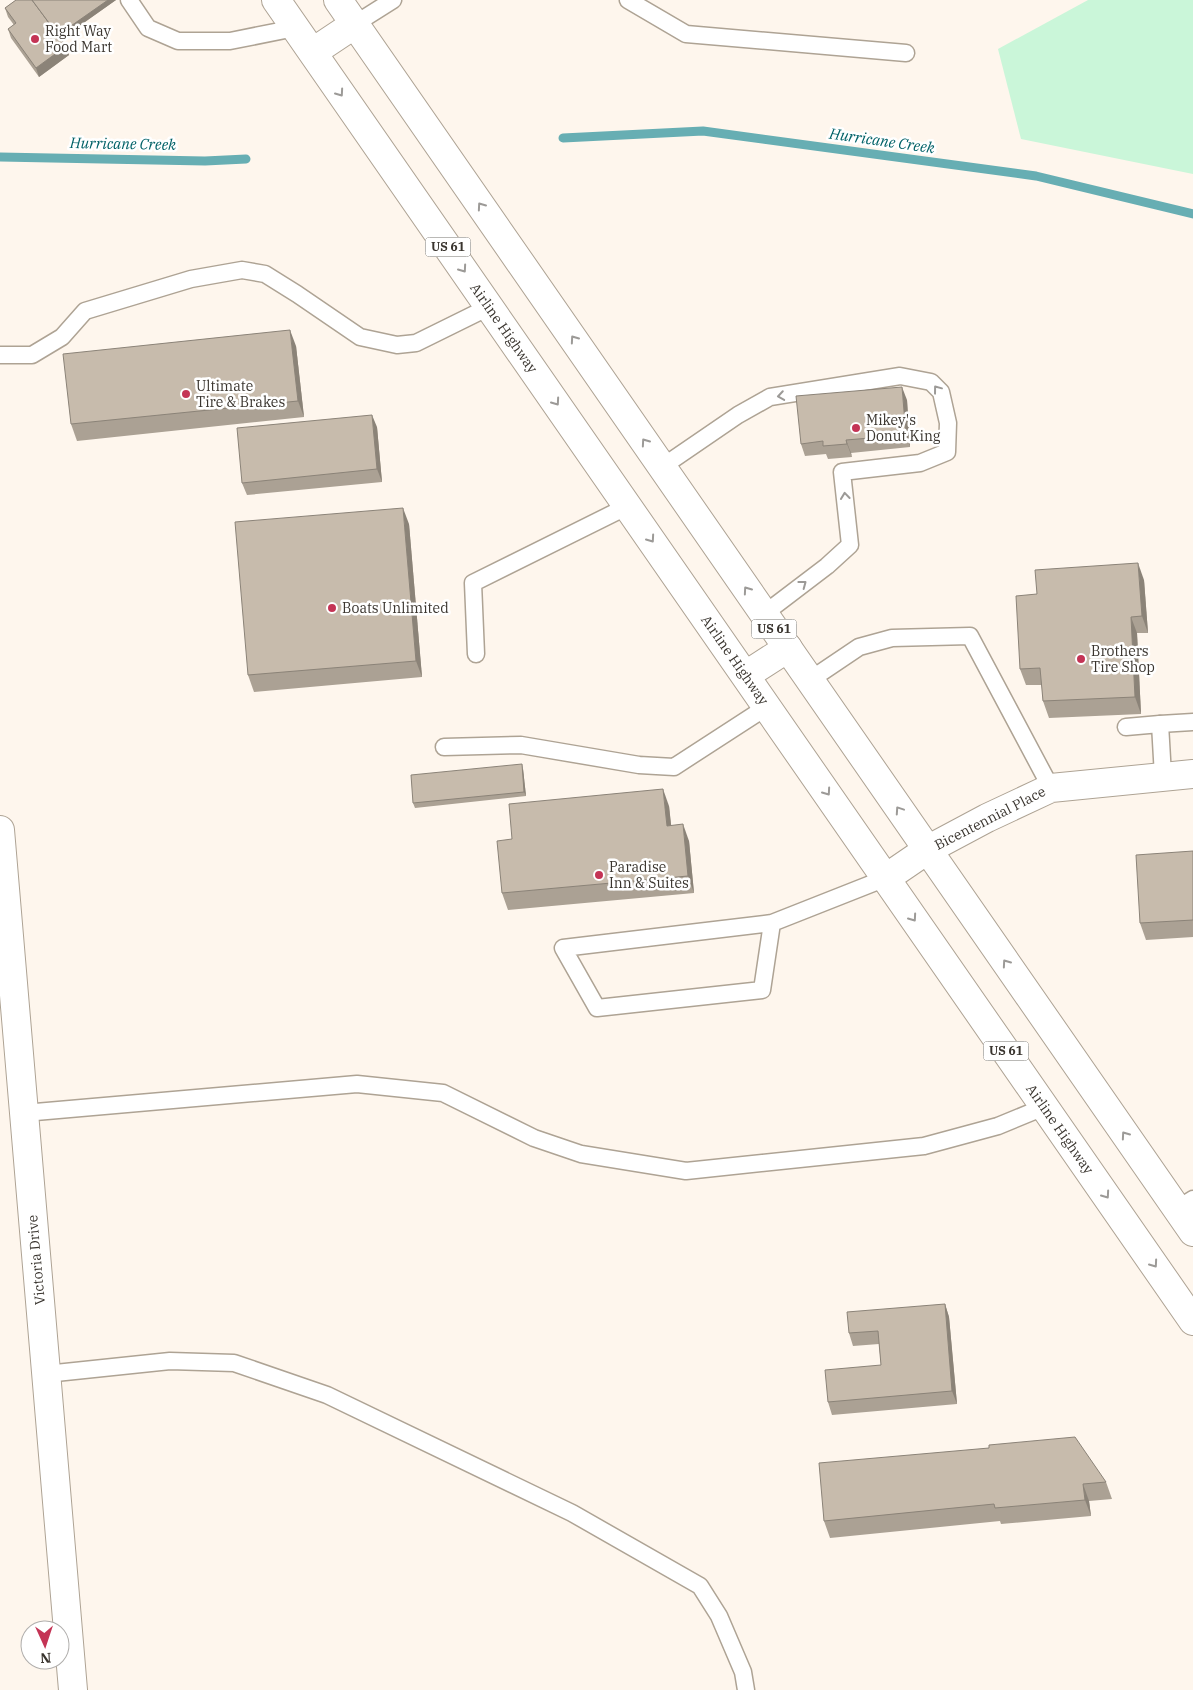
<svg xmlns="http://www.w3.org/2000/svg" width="1193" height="1690" viewBox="0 0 1193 1690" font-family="'IBM Plex Serif',serif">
<rect width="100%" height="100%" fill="#fef6ed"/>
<!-- green -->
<path fill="#caf6d9" d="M 1088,0 L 1193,0 L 1193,174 L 1021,139 L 998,49 Z"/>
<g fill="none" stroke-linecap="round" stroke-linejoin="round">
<!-- stream -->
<g stroke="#67aeb3" stroke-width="9">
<path d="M 563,138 L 703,131 L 1036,176 L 1193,214"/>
<path d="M 0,157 L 205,161 L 246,159"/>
</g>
<defs>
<g id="service">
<path d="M 129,0 L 148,28 L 178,41 L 230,41 L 295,28"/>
<path d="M 628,0 L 686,34 L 906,53"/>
<path d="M 355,24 L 393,0"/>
<path d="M 0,355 L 32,355 L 62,337 L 85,311 L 191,279 L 242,270 L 265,274 L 297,294 L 360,337 L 397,345 L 416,343 L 489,307"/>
<path d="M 662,467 L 738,415 L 770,397 L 900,376 L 931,382 L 941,392 L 948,423 L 947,452 L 920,463 L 842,472 L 850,545 L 827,566 L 764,614"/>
<path d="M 476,654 L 473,583 L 628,506"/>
<path d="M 810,680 L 859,647 L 892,638 L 970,636 L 1051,788"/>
<path d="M 1160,724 L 1193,722"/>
<path d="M 1126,727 L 1160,724 L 1163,776"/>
<path d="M 444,747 L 521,745 L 639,765 L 674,767 L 768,706"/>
<path d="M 772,923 L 762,990 L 597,1008 L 563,948 L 772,923 L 886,878"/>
<path d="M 24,1113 L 357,1084 L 443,1093 L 534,1138 L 581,1154 L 686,1171 L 924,1146 L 998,1126 L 1044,1107"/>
<path d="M 1177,1209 L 1193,1199"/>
<path d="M 46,1374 L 170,1361 L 234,1363 L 327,1395 L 572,1513 L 700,1586 L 719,1616 L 743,1672 L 746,1690"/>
</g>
<g id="minor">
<path d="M 0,830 L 73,1690"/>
<path d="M 886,878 L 927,850 L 987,818 L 1051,788 L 1193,774"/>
</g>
<g id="trunk">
<path d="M 276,0 L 1193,1321"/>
<path d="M 338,0 L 1193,1232"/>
<path d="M 313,52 L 355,24"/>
<path d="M 746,675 L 788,648"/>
</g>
</defs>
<!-- service casing -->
<use href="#service" stroke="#aea394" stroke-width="19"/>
<!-- minor casing -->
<use href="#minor" stroke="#aea394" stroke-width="30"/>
<!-- trunk casing -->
<use href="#trunk" stroke="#aea394" stroke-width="30"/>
<!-- service -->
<use href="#service" stroke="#fff" stroke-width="16"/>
<!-- minor -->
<use href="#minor" stroke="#fff" stroke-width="28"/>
<!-- trunk -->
<use href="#trunk" stroke="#fff" stroke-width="28"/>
</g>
<!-- wall -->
<g fill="#aba194">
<path d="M 16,0 L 116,0 L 61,39 L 69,55 L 39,77 L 11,38 L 8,29 L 14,25 L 8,17 L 5,8 Z"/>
<path d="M 296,346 L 304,417 L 77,441 L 71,424 Z"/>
<path d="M 907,400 L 910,447 L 851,453 L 852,457 L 828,459 L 826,454 L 805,456 L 801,444 Z"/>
<path d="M 377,427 L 382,482 L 247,495 L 242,483 Z"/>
<path d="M 409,524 L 422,677 L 254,692 L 248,675 Z"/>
<path d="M 1144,580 L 1148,633 L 1137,633 L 1141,714 L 1049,718 L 1043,701 L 1042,685 L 1026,685 L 1020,669 L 1037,594 Z"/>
<path d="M 523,769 L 526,796 L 415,808 L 413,803 Z"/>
<path d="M 669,806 L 671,826 L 689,841 L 694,893 L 508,910 L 502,893 L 512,839 Z"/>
<path d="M 1193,851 L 1193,937 L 1146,940 L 1140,923 Z"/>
<path d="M 945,1304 L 949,1317 L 957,1404 L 832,1415 L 828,1402 L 881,1365 L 879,1344 L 853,1346 L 849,1333 Z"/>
<path d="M 989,1448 L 1106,1482 L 1112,1499 L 1089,1501 L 1091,1516 L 1001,1524 L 1000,1521 L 830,1538 L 824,1521 Z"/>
</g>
<!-- shaded-wall -->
<g fill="#8b8378">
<path d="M 108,0 L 116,0 L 58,41 L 56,36 Z"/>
<path d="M 66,46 L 69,55 L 39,77 L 36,68 Z"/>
<path d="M 290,330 L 296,346 L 304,417 L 298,401 Z"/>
<path d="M 902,387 L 907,400 L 910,447 L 906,435 Z"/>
<path d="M 372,415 L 377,427 L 382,482 L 377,469 Z"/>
<path d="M 846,440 L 851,453 L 852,457 L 847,444 Z"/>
<path d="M 403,508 L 409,524 L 422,677 L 416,661 Z"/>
<path d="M 1138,563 L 1144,580 L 1148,633 L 1142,616 Z"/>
<path d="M 1131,617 L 1137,633 L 1141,714 L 1135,697 Z"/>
<path d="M 522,764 L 523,769 L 526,796 L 524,792 Z"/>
<path d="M 663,789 L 669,806 L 673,842 L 667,826 Z"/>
<path d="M 683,824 L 689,841 L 694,893 L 688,876 Z"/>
<path d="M 945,1304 L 949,1317 L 957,1404 L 952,1391 Z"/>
<path d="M 1083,1484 L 1089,1501 L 1091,1516 L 1085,1500 Z"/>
</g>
<!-- building -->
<g fill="#c7bbac" stroke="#8b8378">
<path d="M 16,0 L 32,0 L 66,46 L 36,68 L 8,29 L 16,23 L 5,8 Z"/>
<path d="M 32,0 L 108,0 L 58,35 Z"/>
<path d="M 290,330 L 298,401 L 71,424 L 63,354 Z"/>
<path d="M 902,387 L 906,435 L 846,440 L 847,444 L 823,446 L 823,441 L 801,444 L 796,396 Z"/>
<path d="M 372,415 L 377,469 L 242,483 L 237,428 Z"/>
<path d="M 403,508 L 416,661 L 248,675 L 235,522 Z"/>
<path d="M 1138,563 L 1142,616 L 1131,617 L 1135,697 L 1043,701 L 1040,668 L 1020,669 L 1016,596 L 1037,594 L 1035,570 Z"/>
<path d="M 522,764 L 524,792 L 413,803 L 411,775 Z"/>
<path d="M 663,789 L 667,826 L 683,824 L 688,876 L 502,893 L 497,841 L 512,839 L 509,804 Z"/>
<path d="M 1193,851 L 1193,920 L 1140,923 L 1136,855 Z"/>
<path d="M 945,1304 L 952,1391 L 828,1402 L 825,1370 L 881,1365 L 878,1331 L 849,1333 L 847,1312 Z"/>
<path d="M 1075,1437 L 1106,1482 L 1083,1484 L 1085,1500 L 995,1508 L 994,1504 L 824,1521 L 819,1463 L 989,1448 L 989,1445 Z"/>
</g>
<!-- one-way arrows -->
<defs><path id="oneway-chevron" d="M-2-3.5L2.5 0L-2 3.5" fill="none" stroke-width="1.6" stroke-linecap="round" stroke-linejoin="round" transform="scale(1.25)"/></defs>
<g stroke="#9c9a97">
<use href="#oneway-chevron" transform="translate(340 93) rotate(55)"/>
<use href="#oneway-chevron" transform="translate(481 206) rotate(-125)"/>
<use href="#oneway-chevron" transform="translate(463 269) rotate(55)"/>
<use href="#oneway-chevron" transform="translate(574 339) rotate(-125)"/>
<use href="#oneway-chevron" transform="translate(937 389) rotate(-127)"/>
<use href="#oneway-chevron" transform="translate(781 396) rotate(171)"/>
<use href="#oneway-chevron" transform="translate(556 402) rotate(55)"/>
<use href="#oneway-chevron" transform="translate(645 442) rotate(-125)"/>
<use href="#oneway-chevron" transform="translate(845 496) rotate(-96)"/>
<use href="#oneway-chevron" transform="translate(651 539) rotate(55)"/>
<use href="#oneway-chevron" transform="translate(803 584) rotate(-37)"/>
<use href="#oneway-chevron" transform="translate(747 590) rotate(-125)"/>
<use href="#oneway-chevron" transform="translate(827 792) rotate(55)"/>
<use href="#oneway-chevron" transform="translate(899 810) rotate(-124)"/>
<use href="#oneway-chevron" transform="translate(913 918) rotate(55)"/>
<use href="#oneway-chevron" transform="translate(1006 963) rotate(-125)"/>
<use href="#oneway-chevron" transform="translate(1125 1135) rotate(-125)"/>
<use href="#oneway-chevron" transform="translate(1106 1195) rotate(55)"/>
<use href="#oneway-chevron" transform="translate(1154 1264) rotate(55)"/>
</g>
<!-- markers -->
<g fill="#c43455" stroke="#fff" stroke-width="2">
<circle cx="35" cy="39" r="5"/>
<circle cx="186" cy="394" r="5"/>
<circle cx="856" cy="428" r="5"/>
<circle cx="332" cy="608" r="5"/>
<circle cx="1081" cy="659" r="5"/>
<circle cx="599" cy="875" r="5"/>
</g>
<g text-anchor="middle" stroke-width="5" stroke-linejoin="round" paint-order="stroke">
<!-- shield labels -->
<g fill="#fff" stroke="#75726d" stroke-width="1">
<rect x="425.5" y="237.5" width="45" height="19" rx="4"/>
<rect x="751.5" y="619.5" width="45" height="19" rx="4"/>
<rect x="983.5" y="1041.5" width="45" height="19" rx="4"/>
</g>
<g font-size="12" font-weight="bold" fill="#3a352f">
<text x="448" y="251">US 61</text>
<text x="774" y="633">US 61</text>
<text x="1006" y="1055">US 61</text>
</g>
<!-- poi labels -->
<g font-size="14" fill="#3a352f" stroke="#fff" text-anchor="start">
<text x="45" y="36">Right Way<tspan x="45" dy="16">Food Mart</tspan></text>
<text x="196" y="391">Ultimate<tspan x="196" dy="16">Tire &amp; Brakes</tspan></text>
<text x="866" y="425">Mikey's<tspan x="866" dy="16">Donut King</tspan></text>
<text x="342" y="613">Boats Unlimited</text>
<text x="1091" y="656">Brothers<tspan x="1091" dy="16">Tire Shop</tspan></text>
<text x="609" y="872">Paradise<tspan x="609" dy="16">Inn &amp; Suites</tspan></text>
</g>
<!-- street labels -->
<g font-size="14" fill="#3a352f" stroke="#fff">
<text transform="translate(504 328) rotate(55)" y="5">Airline Highway</text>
<text transform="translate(735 660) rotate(55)" y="5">Airline Highway</text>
<text transform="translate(990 818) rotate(-27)" y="5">Bicentennial Place</text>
<text transform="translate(1060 1129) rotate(55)" y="5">Airline Highway</text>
<text transform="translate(36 1260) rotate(-95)" y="5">Victoria Drive</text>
</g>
<!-- water labels -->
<g font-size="15" font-style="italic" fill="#006167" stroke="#fff">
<text transform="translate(882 141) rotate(8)" y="5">Hurricane Creek</text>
<text transform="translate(123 144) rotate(1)" y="5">Hurricane Creek</text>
</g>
</g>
<!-- north arrow -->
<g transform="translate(45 1645) rotate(177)"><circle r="24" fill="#ffffff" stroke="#b0aeac"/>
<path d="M0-4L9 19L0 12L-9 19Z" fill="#c43455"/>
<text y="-8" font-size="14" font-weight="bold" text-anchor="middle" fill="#3a352f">N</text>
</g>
</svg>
